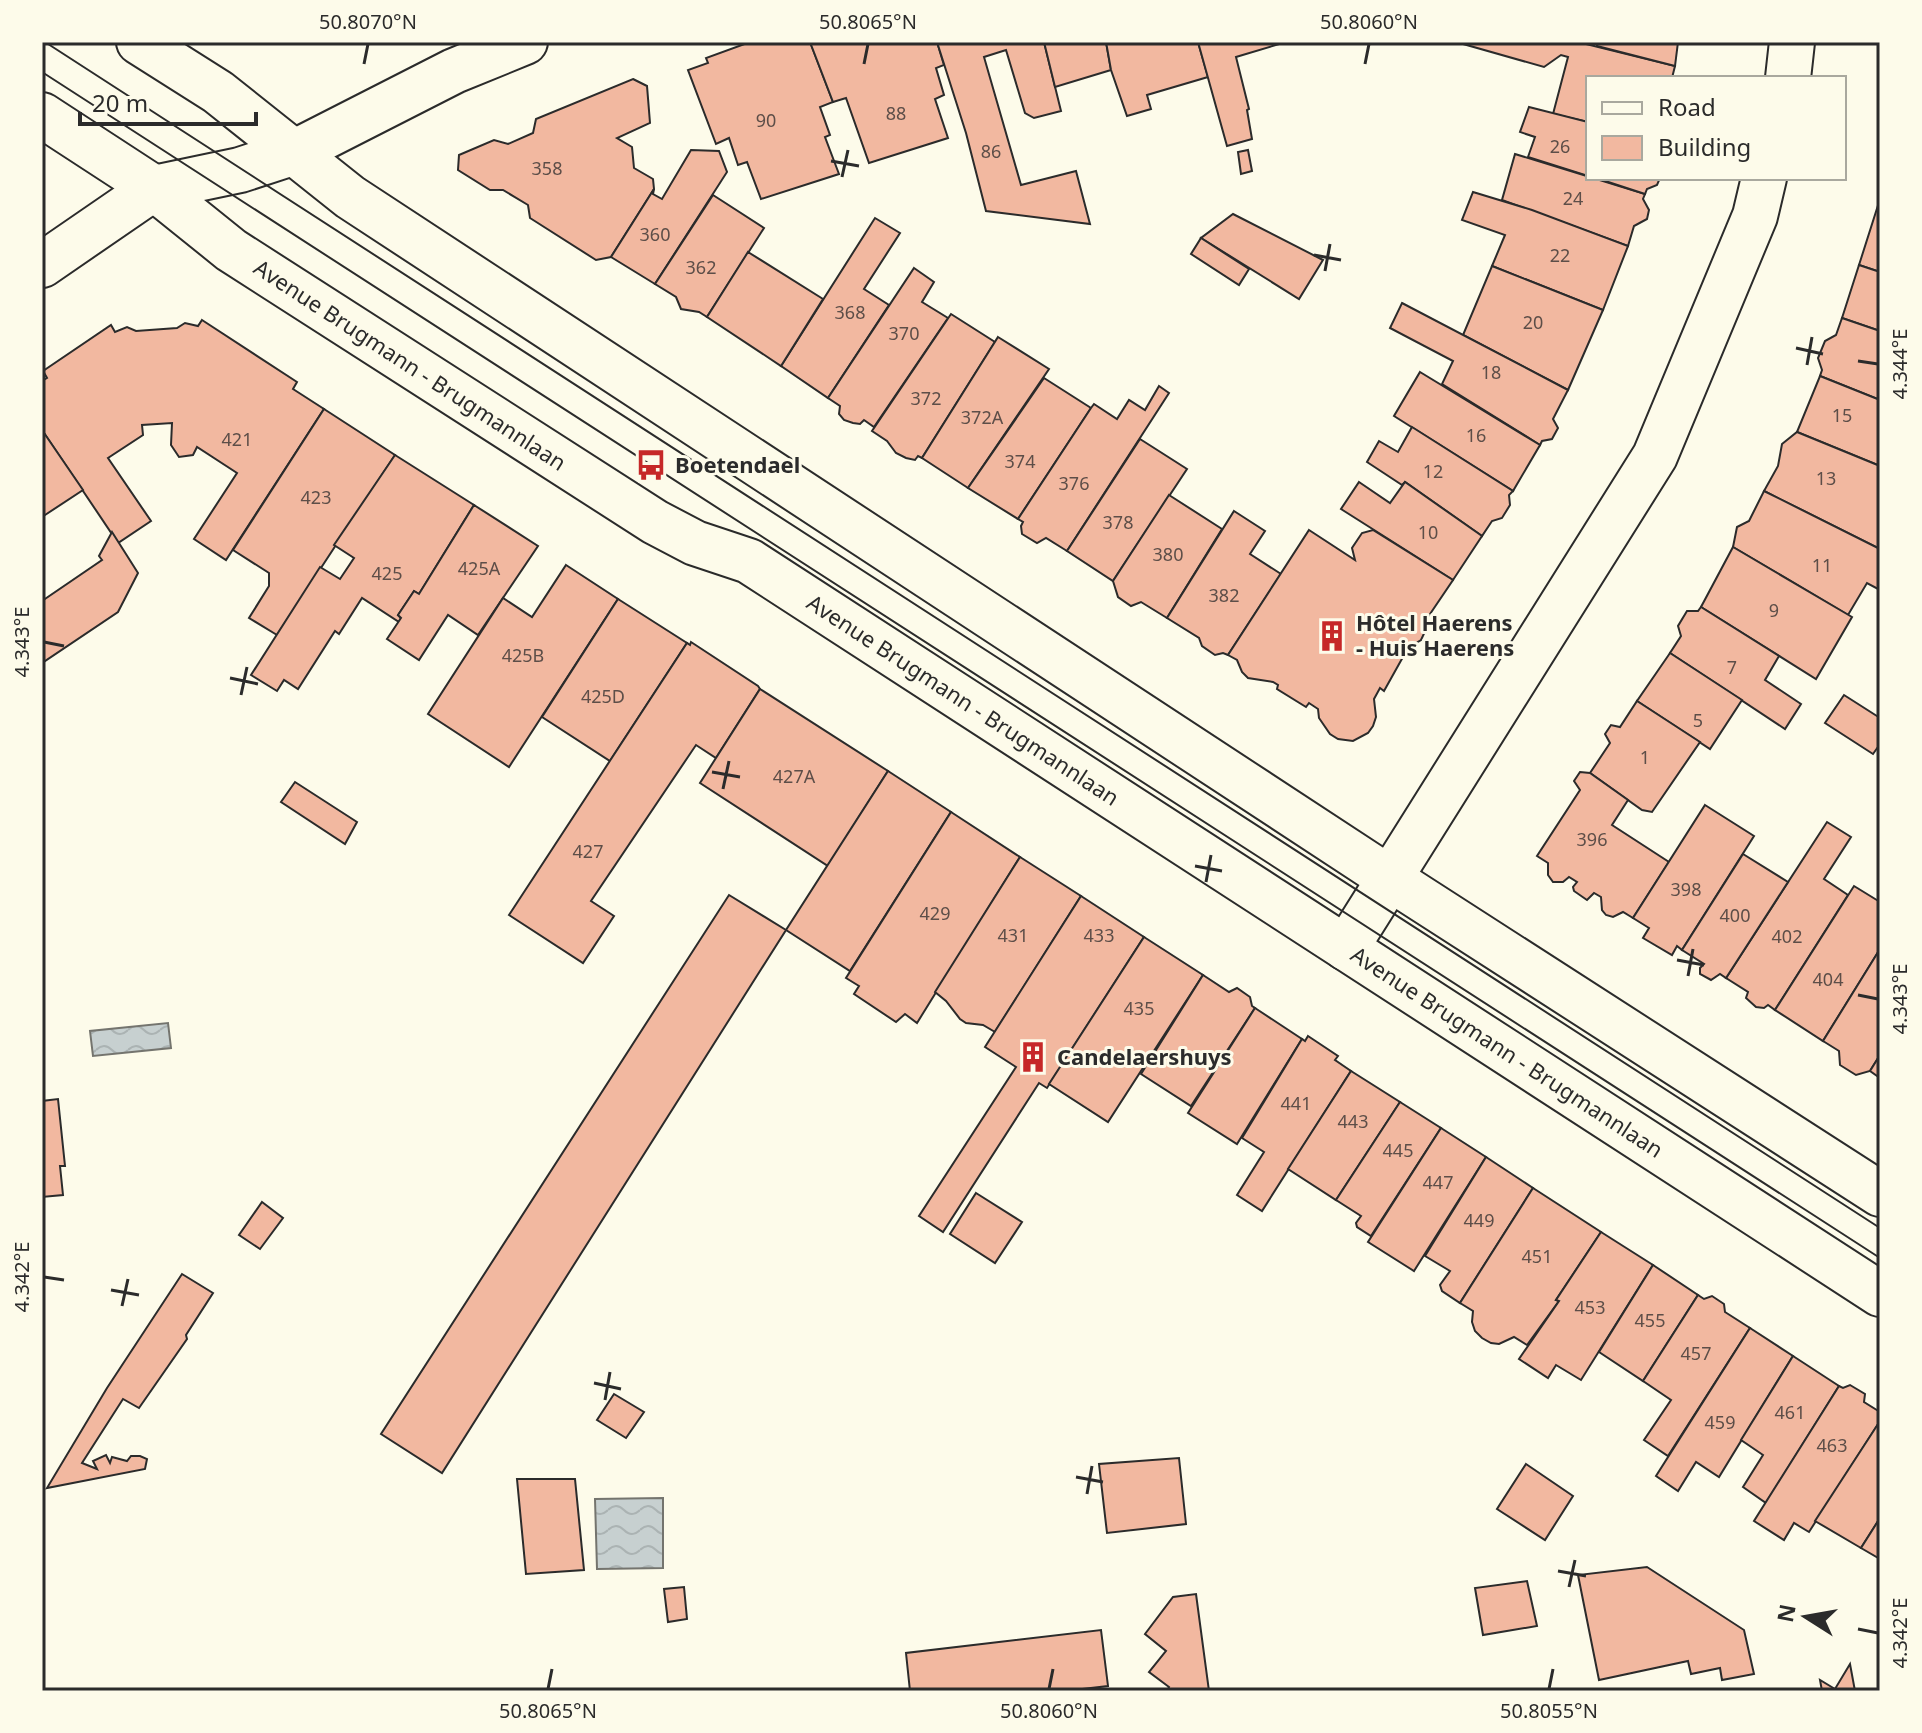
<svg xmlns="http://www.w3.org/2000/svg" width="1922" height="1733" viewBox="0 0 1922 1733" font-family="'Noto Sans',sans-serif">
<defs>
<pattern id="water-waves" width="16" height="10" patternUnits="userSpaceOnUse" patternTransform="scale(2)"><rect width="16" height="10" fill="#c7d0d0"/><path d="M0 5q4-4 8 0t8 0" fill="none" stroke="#abb3b3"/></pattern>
</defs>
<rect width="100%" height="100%" fill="#fdfbea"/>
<!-- water -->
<g fill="url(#water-waves)" stroke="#74746e" stroke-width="2">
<path d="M 168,1023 L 171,1048 L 93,1056 L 90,1031 Z"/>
<path d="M 663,1498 L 663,1568 L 597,1569 L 595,1499 Z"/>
</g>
<!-- building -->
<g fill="#f2b8a0" stroke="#2b2b2b" stroke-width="2">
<path d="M 750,42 L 810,42 L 833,102 L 820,107 L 830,135 L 825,137 L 839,174 L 761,199 L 747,162 L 738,165 L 729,138 L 716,144 L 688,70 L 708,63 L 706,58 Z"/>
<path d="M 810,42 L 937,42 L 944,65 L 936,68 L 944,95 L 935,99 L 948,138 L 869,163 L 846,98 L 833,102 Z"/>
<path d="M 937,42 L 1044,42 L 1061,111 L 1034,118 L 1025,113 L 1006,50 L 984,57 L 1021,185 L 1076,171 L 1090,224 L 986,211 L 966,133 Z"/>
<path d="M 1044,42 L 1106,42 L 1111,70 L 1055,87 Z"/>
<path d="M 1106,42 L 1198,42 L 1208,77 L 1147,95 L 1151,109 L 1127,116 L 1111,70 Z"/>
<path d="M 1198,42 L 1286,42 L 1236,57 L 1249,109 L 1247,110 L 1252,139 L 1227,146 Z"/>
<path d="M 1456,42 L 1578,42 L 1675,66 L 1672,78 L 1588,78 L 1588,122 L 1553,114 L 1568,57 L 1561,55 L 1544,67 Z"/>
<path d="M 1597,42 L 1678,42 L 1675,66 L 1597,46 Z"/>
<path d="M 633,79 L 647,86 L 650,123 L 617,138 L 632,147 L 634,168 L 653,179 L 654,189 L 611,257 L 596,260 L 530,218 L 528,205 L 503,190 L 490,190 L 458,170 L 459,155 L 494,140 L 508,144 L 533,133 L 536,119 Z"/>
<path d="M 1529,107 L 1588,122 L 1588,176 L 1528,157 L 1535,137 L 1520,132 Z"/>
<path d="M 691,150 L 719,151 L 727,172 L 655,284 L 611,257 L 654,189 L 653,194 L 662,199 Z"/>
<path d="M 1248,150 L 1252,171 L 1241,174 L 1238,152 Z"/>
<path d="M 1515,154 L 1645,194 L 1643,199 L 1649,210 L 1647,219 L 1634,226 L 1628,246 L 1502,200 Z"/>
<path d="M 1596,178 L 1660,178 L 1657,185 L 1647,189 L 1645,194 Z"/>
<path d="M 1473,192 L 1532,210 L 1628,246 L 1603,310 L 1492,266 L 1505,235 L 1462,220 Z"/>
<path d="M 713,195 L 764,228 L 707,317 L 699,312 L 681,309 L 676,297 L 655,284 Z"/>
<path d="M 1880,199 L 1880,272 L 1859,265 Z"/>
<path d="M 1233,214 L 1323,260 L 1299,299 L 1201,238 Z"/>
<path d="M 875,218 L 900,233 L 864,289 L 889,305 L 828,398 L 781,366 Z"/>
<path d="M 1201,238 L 1249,269 L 1239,285 L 1191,254 Z"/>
<path d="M 748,252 L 823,299 L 781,366 L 707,317 Z"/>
<path d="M 1859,265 L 1880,272 L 1880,331 L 1842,318 Z"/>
<path d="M 1492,266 L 1603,310 L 1568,390 L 1463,335 Z"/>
<path d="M 914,268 L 934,282 L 922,302 L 948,318 L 874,427 L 864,420 L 860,424 L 853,423 L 844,420 L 839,414 L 840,406 L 828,398 Z"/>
<path d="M 1402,303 L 1568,390 L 1553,419 L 1558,428 L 1552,439 L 1542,441 L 1540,445 L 1442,384 L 1453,361 L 1390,328 Z"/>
<path d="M 951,314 L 995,342 L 922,458 L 918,456 L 915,460 L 906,458 L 896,453 L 887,441 L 872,431 Z"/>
<path d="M 1842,318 L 1880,331 L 1880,400 L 1820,376 L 1822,370 L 1818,358 L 1825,341 L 1836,335 Z"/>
<path d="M 202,320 L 297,382 L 293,389 L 324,409 L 226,560 L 194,539 L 237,473 L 197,447 L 193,455 L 179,457 L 171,445 L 172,423 L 142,425 L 143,435 L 108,458 L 151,521 L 118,543 L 42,430 L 42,381 L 47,378 L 43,371 L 111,325 L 115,332 L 127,327 L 136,331 L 177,328 L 185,323 L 198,326 Z"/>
<path d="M 998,337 L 1049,369 L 968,488 L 922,458 Z"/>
<path d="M 1420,372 L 1540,445 L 1513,491 L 1394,416 Z"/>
<path d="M 1820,376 L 1880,400 L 1880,466 L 1797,432 Z"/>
<path d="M 1044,378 L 1091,408 L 1018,519 L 968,488 Z"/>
<path d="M 1159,386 L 1169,393 L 1067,551 L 1046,538 L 1037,543 L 1022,534 L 1021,526 L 1023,522 L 1018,519 L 1091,408 L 1094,404 L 1117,419 L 1129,400 L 1145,410 Z"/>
<path d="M 324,409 L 395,455 L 277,635 L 249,618 L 269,586 L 269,573 L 233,550 Z"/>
<path d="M 1412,427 L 1513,491 L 1509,495 L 1510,505 L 1502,518 L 1492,521 L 1482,536 L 1405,482 L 1402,485 L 1367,462 L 1379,441 L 1398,452 Z"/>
<path d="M 42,430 L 83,490 L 42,517 Z"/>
<path d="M 1797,432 L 1880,466 L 1880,549 L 1764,491 L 1778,466 L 1782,444 Z"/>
<path d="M 1140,439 L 1187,469 L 1113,581 L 1067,551 Z"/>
<path d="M 395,455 L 474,505 L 419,594 L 414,591 L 398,615 L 401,618 L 399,622 L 362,598 L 339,634 L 335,631 L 298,689 L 284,680 L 277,691 L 251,675 L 320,567 L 340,579 L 354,558 L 334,545 Z"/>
<path d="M 1359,482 L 1390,503 L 1405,482 L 1482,536 L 1453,580 L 1341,509 Z"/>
<path d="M 1764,491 L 1880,549 L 1880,590 L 1867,583 L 1848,615 L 1733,547 L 1737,527 L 1749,521 Z"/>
<path d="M 1169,495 L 1222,529 L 1167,618 L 1141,602 L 1131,606 L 1118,597 L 1113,581 Z"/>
<path d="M 474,505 L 538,546 L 478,635 L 448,615 L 419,660 L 387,639 L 401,618 L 398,615 L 414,591 L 419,594 Z"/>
<path d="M 1234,511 L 1265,531 L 1250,554 L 1281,574 L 1228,655 L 1223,653 L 1215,655 L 1202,646 L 1199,638 L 1167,618 Z"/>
<path d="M 1309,530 L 1355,560 L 1352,548 L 1362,533 L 1373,530 L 1453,580 L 1428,617 L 1428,625 L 1421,640 L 1408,648 L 1384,691 L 1380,688 L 1374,699 L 1376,717 L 1373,726 L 1368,733 L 1353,741 L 1338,739 L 1330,734 L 1319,718 L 1318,709 L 1309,703 L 1306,707 L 1277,689 L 1278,685 L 1273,682 L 1248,678 L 1242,672 L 1237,660 L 1228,655 Z"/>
<path d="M 112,532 L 138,573 L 118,612 L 42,663 L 42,601 L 102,560 L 99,556 Z"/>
<path d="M 1733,547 L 1852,617 L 1816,679 L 1701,607 Z"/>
<path d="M 566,565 L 618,599 L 509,767 L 428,714 L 503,598 L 532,617 Z"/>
<path d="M 618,599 L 687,643 L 610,761 L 542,717 Z"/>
<path d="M 1701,607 L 1779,656 L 1765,680 L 1801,704 L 1785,729 L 1670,653 L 1681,636 L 1678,626 L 1687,611 L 1698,611 Z"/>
<path d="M 691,642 L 758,686 L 760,689 L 716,758 L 696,745 L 591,901 L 614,916 L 583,963 L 509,915 L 687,643 L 690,645 Z"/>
<path d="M 1670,653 L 1742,700 L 1710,749 L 1637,701 Z"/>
<path d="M 760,689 L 888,771 L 828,866 L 700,783 Z"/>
<path d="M 1844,695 L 1880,718 L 1880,744 L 1873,754 L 1825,723 Z"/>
<path d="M 1637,701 L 1700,742 L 1652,812 L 1642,810 L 1590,773 L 1610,743 L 1605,734 L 1611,725 L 1620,727 Z"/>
<path d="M 888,771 L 951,812 L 850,971 L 786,930 Z"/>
<path d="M 1580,772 L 1590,773 L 1628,800 L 1612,825 L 1669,862 L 1633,918 L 1623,912 L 1613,917 L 1606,915 L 1602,910 L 1601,897 L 1594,893 L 1587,900 L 1574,891 L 1573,887 L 1577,882 L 1569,877 L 1563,882 L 1553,882 L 1548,875 L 1548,863 L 1537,856 L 1580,790 L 1574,781 Z"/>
<path d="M 295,782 L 357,822 L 345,844 L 281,802 Z"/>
<path d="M 1705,805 L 1754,836 L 1682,950 L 1677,946 L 1672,955 L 1643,938 L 1649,928 L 1633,918 Z"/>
<path d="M 951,812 L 1020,857 L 917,1023 L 905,1014 L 896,1022 L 854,994 L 859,986 L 846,978 Z"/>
<path d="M 1827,822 L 1851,837 L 1824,879 L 1848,895 L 1775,1010 L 1768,1005 L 1764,1008 L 1756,1007 L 1746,998 L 1748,992 L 1726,978 Z"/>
<path d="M 1743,854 L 1788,882 L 1726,978 L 1720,974 L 1711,980 L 1700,974 L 1700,968 L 1704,964 L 1682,950 Z"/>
<path d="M 1020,857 L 1081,896 L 995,1032 L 983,1025 L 966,1023 L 960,1019 L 946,1001 L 935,992 Z"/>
<path d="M 1854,886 L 1880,902 L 1880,949 L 1823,1041 L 1775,1010 Z"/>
<path d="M 729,895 L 786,930 L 442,1473 L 381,1434 Z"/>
<path d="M 1081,896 L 1144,937 L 1047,1088 L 1039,1083 L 943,1232 L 919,1216 L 1016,1067 L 985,1047 Z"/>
<path d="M 1144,937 L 1203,975 L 1108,1122 L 1049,1084 Z"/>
<path d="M 1880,949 L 1880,1055 L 1870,1071 L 1856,1075 L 1840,1065 L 1839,1051 L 1823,1041 Z"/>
<path d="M 1203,975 L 1229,992 L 1237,988 L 1250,997 L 1252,1006 L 1255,1008 L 1191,1106 L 1141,1074 Z"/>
<path d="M 1255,1008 L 1302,1039 L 1237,1144 L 1188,1113 Z"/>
<path d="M 1308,1036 L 1338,1056 L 1335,1060 L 1351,1071 L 1262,1211 L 1237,1195 L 1264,1152 L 1242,1138 L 1302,1039 L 1305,1041 Z"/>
<path d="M 1880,1055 L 1880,1078 L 1870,1071 Z"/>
<path d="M 1351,1071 L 1400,1102 L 1336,1200 L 1288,1169 Z"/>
<path d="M 58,1099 L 65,1166 L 60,1166 L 63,1195 L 42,1197 L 42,1101 Z"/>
<path d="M 1400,1102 L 1441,1128 L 1371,1236 L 1357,1227 L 1356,1223 L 1361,1216 L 1336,1200 Z"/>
<path d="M 1441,1128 L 1486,1157 L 1414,1271 L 1368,1242 Z"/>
<path d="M 1486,1157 L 1533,1188 L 1460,1303 L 1442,1291 L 1440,1285 L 1450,1271 L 1425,1256 Z"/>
<path d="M 1533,1188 L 1601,1232 L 1556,1300 L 1559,1301 L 1527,1345 L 1514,1337 L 1499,1344 L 1491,1343 L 1482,1338 L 1475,1331 L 1472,1322 L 1473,1311 L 1460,1303 Z"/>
<path d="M 976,1193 L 1022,1222 L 995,1263 L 950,1234 Z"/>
<path d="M 262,1202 L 283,1218 L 260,1249 L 239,1235 Z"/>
<path d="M 1601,1232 L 1653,1265 L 1581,1380 L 1556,1365 L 1548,1378 L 1519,1359 L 1559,1301 L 1556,1300 Z"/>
<path d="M 1653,1265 L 1698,1295 L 1643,1381 L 1599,1352 Z"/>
<path d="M 182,1274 L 213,1293 L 186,1335 L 187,1339 L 139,1408 L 123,1399 L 82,1463 L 97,1469 L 93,1461 L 106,1455 L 110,1463 L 112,1457 L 127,1461 L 131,1456 L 140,1456 L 147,1459 L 145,1469 L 47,1488 L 107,1388 Z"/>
<path d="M 1698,1295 L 1704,1299 L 1712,1296 L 1724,1304 L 1725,1312 L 1750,1328 L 1668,1456 L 1644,1440 L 1671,1400 L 1643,1381 Z"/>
<path d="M 1750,1328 L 1793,1356 L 1719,1477 L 1696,1462 L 1678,1491 L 1656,1476 Z"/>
<path d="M 1793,1356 L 1839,1386 L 1766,1503 L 1743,1487 L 1763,1455 L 1741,1440 Z"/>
<path d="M 1850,1385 L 1865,1394 L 1864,1402 L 1880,1412 L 1880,1421 L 1809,1532 L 1794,1523 L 1784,1540 L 1754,1521 L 1839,1386 L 1843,1388 Z"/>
<path d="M 614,1394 L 644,1412 L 626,1438 L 597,1420 Z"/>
<path d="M 1880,1421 L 1880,1518 L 1861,1548 L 1815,1521 Z"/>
<path d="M 1179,1458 L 1186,1524 L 1107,1533 L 1099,1464 Z"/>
<path d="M 1526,1464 L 1573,1496 L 1545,1540 L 1497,1509 Z"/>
<path d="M 517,1479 L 575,1479 L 584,1570 L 526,1574 Z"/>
<path d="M 1880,1518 L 1880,1559 L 1861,1548 Z"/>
<path d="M 1647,1567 L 1744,1630 L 1754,1674 L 1722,1680 L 1720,1668 L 1691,1674 L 1688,1661 L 1599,1680 L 1578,1575 Z"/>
<path d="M 1527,1581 L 1537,1626 L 1483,1635 L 1475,1588 Z"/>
<path d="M 684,1587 L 687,1619 L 668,1622 L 664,1589 Z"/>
<path d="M 1196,1594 L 1209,1691 L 1167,1691 L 1169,1687 L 1149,1672 L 1166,1651 L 1145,1634 L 1173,1597 Z"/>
<path d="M 1101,1630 L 1108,1686 L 1065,1691 L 910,1691 L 906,1653 Z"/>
<path d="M 1850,1664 L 1855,1691 L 1822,1691 L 1820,1680 L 1835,1689 Z"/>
</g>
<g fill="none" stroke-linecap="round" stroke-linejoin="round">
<defs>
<g id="street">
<path d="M 1788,78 L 1792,42"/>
<path d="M 42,265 L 154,188 L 240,170 L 295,152 L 454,71 L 525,42"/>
<path d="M 1346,948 L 1655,456 L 1755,216 L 1764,178"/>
</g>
<g id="primary">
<path d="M 139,42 L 218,92 L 350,197 L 1389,878 L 1880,1194"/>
<path d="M 42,115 L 154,188 L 231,250 L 655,522 L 695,543 L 749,561 L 1880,1294"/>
</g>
</defs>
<!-- street casing -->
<use href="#street" stroke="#2b2b2b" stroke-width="48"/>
<!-- primary casing -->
<use href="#primary" stroke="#2b2b2b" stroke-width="48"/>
<!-- street -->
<use href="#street" stroke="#fdfbea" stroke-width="44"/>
<!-- primary -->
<use href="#primary" stroke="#fdfbea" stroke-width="44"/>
<!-- tram -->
<g stroke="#2b2b2b" stroke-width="2">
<path d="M 45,42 L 1880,1228"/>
<path d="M 42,72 L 1880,1258"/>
</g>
</g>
<!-- ticks -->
<path fill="none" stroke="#2b2b2b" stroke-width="3" d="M 364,64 L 368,44M 864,64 L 868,44M 1365,64 L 1369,44M 831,161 L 859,166M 842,177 L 848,150M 1314,255 L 1341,260M 1325,271 L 1330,244M 1796,348 L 1823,354M 1858,361 L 1878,364M 1807,365 L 1812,337M 44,642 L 64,646M 230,678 L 258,684M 241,695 L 247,667M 712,772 L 740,777M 723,789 L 729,761M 1195,866 L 1222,871M 1206,882 L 1211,855M 1677,960 L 1704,965M 1688,976 L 1693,949M 1858,995 L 1878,999M 44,1277 L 64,1280M 111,1290 L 139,1295M 122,1306 L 128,1279M 594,1383 L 621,1389M 605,1400 L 610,1372M 1076,1477 L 1103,1482M 1087,1494 L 1092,1466M 1558,1571 L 1586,1576M 1569,1587 L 1575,1560M 1858,1629 L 1878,1633M 548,1689 L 552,1669M 1049,1689 L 1053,1669M 1549,1689 L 1553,1669"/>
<!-- icons -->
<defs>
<symbol id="bus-bare" viewBox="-9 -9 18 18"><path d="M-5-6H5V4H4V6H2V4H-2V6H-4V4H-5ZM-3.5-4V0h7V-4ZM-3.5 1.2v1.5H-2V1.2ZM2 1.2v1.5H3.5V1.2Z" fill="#c62828" stroke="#fdfbea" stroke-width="2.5" paint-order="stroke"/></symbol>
<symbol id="building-bare" viewBox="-9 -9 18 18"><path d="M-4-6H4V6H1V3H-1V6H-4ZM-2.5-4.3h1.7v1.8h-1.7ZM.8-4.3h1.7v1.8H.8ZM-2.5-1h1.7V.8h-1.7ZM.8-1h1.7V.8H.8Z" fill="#c62828" stroke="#fdfbea" stroke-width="2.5" paint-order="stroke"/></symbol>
</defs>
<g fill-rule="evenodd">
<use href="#bus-bare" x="629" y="443" width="44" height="44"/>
<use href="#building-bare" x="1310" y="614" width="44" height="44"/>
<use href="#building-bare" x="1011" y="1035" width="44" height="44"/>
</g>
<g text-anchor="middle" stroke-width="6" stroke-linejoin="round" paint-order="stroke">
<!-- number labels -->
<g font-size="18" fill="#5d4e48">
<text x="896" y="120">88</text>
<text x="766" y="127">90</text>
<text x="1560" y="153">26</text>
<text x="991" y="158">86</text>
<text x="547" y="175">358</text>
<text x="1573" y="205">24</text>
<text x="655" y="241">360</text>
<text x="1560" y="262">22</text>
<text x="701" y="274">362</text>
<text x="850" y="319">368</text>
<text x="1533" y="329">20</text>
<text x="904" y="340">370</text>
<text x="1491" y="379">18</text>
<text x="926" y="405">372</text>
<text x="1842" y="422">15</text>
<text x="982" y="424">372A</text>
<text x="1476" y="442">16</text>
<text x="237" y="446">421</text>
<text x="1020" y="468">374</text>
<text x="1433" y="478">12</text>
<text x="1826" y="485">13</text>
<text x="1074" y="490">376</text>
<text x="316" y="504">423</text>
<text x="1118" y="529">378</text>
<text x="1428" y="539">10</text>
<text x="1168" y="561">380</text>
<text x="1822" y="572">11</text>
<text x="479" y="575">425A</text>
<text x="387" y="580">425</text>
<text x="1224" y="602">382</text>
<text x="1774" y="617">9</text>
<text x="523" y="662">425B</text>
<text x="1732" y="674">7</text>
<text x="603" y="703">425D</text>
<text x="1698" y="727">5</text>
<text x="1645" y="764">1</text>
<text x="794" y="783">427A</text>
<text x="1592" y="846">396</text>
<text x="588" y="858">427</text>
<text x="1686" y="896">398</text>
<text x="935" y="920">429</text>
<text x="1735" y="922">400</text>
<text x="1013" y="942">431</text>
<text x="1099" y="942">433</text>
<text x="1787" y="943">402</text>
<text x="1828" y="986">404</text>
<text x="1139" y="1015">435</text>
<text x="1296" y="1110">441</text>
<text x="1353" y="1128">443</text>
<text x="1398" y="1157">445</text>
<text x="1438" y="1189">447</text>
<text x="1479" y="1227">449</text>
<text x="1537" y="1263">451</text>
<text x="1590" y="1314">453</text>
<text x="1650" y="1327">455</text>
<text x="1696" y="1360">457</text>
<text x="1790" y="1419">461</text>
<text x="1720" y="1429">459</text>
<text x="1832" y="1452">463</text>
</g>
<!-- street labels -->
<g font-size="22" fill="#2b2b2b" stroke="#fdfbea">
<text transform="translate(410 365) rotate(33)" y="8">Avenue Brugmann - Brugmannlaan</text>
<text transform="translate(963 700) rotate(33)" y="8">Avenue Brugmann - Brugmannlaan</text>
<text transform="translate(1507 1052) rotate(33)" y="8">Avenue Brugmann - Brugmannlaan</text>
</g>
<!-- poi labels -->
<g font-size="22" font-weight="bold" fill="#2b2b2b" stroke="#fdfbea" text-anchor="start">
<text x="675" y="473">Boetendael</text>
<text x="1356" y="631">Hôtel Haerens<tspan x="1356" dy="25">- Huis Haerens</tspan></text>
<text x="1057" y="1065">Candelaershuys</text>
</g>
</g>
<!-- border -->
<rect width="1922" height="1733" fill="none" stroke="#fdfbea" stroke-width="88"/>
<!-- legend -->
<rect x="1586" y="76" width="260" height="104" fill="#fdfbea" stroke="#a9a89e" stroke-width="2"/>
<rect x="1602" y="102" width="40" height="12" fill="#fdfbea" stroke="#a9a89e" stroke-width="2"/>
<text x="1658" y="116" font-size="24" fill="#2b2b2b">Road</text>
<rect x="1602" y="136" width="40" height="24" fill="#f2b8a0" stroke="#a9a89e" stroke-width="2"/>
<text x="1658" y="156" font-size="24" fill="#2b2b2b">Building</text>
<!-- north arrow -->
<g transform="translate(1806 1617) rotate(281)" stroke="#fdfbea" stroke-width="6" paint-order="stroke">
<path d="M0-6L14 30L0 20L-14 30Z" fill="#2b2b2b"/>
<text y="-12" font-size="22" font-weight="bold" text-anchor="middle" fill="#2b2b2b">N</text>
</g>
<!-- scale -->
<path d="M80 112v12h176v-12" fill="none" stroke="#2b2b2b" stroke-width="4"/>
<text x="92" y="112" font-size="24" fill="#2b2b2b" stroke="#fdfbea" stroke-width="6" paint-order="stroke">20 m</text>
<rect x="44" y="44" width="1834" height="1645" fill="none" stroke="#2b2b2b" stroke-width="3"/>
<g font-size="20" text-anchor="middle" fill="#2b2b2b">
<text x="368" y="29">50.8070°N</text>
<text x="868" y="29">50.8065°N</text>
<text x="1369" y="29">50.8060°N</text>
<text transform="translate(1900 364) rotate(-90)" y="7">4.344°E</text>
<text transform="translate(22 642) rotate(-90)" y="7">4.343°E</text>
<text transform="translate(1900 999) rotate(-90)" y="7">4.343°E</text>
<text transform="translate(22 1277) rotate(-90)" y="7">4.342°E</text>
<text transform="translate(1900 1633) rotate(-90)" y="7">4.342°E</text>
<text x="548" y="1718">50.8065°N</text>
<text x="1049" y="1718">50.8060°N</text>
<text x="1549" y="1718">50.8055°N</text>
</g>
</svg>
